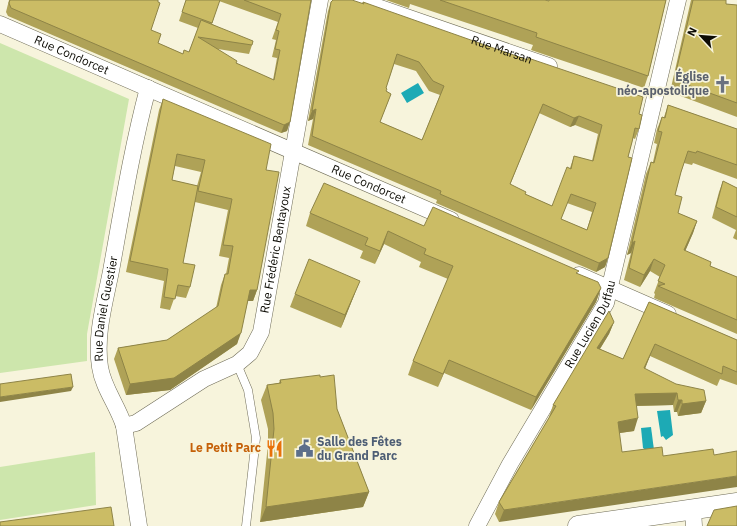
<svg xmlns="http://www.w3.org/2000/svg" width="737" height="526" viewBox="0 0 737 526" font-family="'IBM Plex Sans',sans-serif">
<rect width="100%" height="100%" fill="#f7f4dc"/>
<!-- green -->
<g fill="#cde6ac">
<path d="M 0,43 L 129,99 L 87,334 L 87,361 L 0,373 Z"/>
<path d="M 95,452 L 96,505 L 0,520 L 0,467 Z"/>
</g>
<!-- water -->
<g fill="#1daab5">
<path d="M 418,83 L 424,93 L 407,103 L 401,93 Z"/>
<path d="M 670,410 L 673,435 L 666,440 L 663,436 L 661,437 L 657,411 Z"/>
<path d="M 651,427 L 654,450 L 647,451 L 643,448 L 641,428 Z"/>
</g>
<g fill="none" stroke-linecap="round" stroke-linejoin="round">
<defs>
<path id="service" d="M 237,364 L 248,390 L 256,438 L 246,526"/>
<g id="minor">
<path id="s1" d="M 357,0 L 549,66"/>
<path id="s2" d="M 0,24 L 451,220"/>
<path d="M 579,275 L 668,314"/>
<path id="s3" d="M 124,426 L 136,423 L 204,379 L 237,364 L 250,353 L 261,332 L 320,0"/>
<path d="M 693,510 L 694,526"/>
<path id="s4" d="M 139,526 L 124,426 C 118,406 103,388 100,367 C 95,335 105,302 111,271 C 122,210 132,148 148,88"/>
<path id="s5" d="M 477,526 L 510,464 L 606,303 L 678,0"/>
</g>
<path id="tertiary" d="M 578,526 L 737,503"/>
</defs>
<!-- service casing -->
<use href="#service" stroke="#6f6c57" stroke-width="9"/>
<!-- minor casing -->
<use href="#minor" stroke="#6f6c57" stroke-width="17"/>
<!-- tertiary casing -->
<use href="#tertiary" stroke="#6f6c57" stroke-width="21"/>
<!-- service -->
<use href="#service" stroke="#fff" stroke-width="8"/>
<!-- minor -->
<use href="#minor" stroke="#fff" stroke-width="16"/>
<!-- tertiary -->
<use href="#tertiary" stroke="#fff" stroke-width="20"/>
</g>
<!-- wall -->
<g fill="#afa257" fill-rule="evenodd">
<path d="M 9,0 L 158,0 L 151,30 L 158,43 L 183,54 L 189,52 L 198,28 L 179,21 L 186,0 L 311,0 L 287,131 L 281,133 L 8,16 L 6,12 ZM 219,1 L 278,22 L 272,39 L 276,40 L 272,57 L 277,58 L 273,80 L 236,63 L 218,49 L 249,54 L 252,45 L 212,24 Z"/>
<path d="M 386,0 L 545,0 L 548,1 L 549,0 L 666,0 L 648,76 L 644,88 L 531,50 L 533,45 L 410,4 L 409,8 Z"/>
<path d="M 691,0 L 726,0 L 726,4 L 737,5 L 737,117 L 670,92 Z"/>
<path d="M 331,2 L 362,3 L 363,2 L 639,114 L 639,129 L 635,139 L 633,138 L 628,157 L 608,258 L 605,267 L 596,272 L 436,203 L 437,200 L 308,145 L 313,119 L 308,121 L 328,11 ZM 394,64 L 416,71 L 429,91 L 440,95 L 422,140 L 380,122 L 391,94 L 386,91 L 386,88 ZM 539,113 L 570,127 L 575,125 L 598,134 L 592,161 L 574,156 L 570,168 L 552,206 L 525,194 L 510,185 ZM 567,203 L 592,212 L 587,230 L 561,219 Z"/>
<path d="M 163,99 L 266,170 L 257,290 L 253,301 L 248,301 L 237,344 L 170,390 L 126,395 L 114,359 L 118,348 L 167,340 L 216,308 L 221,285 L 225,274 L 226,274 L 229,258 L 219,256 L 228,210 L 195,202 L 183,263 L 190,287 L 186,298 L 175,296 L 170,310 L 160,308 L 164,281 L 126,272 L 159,110 ZM 175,166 L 201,172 L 197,186 L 172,180 Z"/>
<path d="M 668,105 L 737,129 L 737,179 L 693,163 L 692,165 L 684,163 L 681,172 L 675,195 L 678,213 L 697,221 L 693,233 L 685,251 L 710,266 L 737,277 L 737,334 L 654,298 L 655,294 L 654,293 L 660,277 L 650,271 L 640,287 L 624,280 L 631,253 L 627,255 L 646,174 L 651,162 L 653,162 L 657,144 L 654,143 L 657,129 L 662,117 L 664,117 Z"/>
<path d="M 723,181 L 737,188 L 737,240 L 733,238 L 736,230 L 712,218 L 719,192 Z"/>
<path d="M 310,213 L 424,226 L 578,274 L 601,288 L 596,302 L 531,410 L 444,373 L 438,387 L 408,375 L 413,361 L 448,279 L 419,267 L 421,262 L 384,244 L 375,264 L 360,258 L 363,251 L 306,226 Z"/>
<path d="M 355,293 L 341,328 L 290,307 L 295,294 Z"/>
<path d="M 649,302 L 737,340 L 737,385 L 720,379 L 717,386 L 650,356 L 645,369 L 706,401 L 701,413 L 678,416 L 677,412 L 674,412 L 673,405 L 636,406 L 634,431 L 619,433 L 499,522 L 495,514 L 499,502 L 549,418 L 549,417 L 553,405 L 614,322 L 609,334 L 600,349 L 623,359 Z"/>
<path d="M 320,377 L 337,409 L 369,492 L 363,507 L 260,522 L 268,444 L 268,429 L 261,400 L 267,385 L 279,383 L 280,380 Z"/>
</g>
<!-- shaded-wall -->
<g fill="#8e8447">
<path d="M 316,109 L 313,119 L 308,121 L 312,111 Z"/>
<path d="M 579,116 L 575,125 L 570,127 L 574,118 Z"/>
<path d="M 290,122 L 287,131 L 281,133 L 284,125 Z"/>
<path d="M 697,221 L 693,233 L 680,263 L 684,250 Z"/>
<path d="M 388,231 L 384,244 L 375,264 L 380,251 Z"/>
<path d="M 635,241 L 631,253 L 627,255 L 632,243 Z"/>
<path d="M 608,258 L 605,267 L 596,272 L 599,263 Z"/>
<path d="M 654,259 L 650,271 L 640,287 L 644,275 Z"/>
<path d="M 360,281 L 355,293 L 341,328 L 345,315 Z"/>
<path d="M 601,288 L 596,302 L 531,410 L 536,397 Z"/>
<path d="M 250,290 L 257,290 L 253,301 L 246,301 Z"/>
<path d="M 614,322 L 609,334 L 593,360 L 597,348 Z"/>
<path d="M 241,333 L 237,344 L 170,390 L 126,395 L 130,384 Z"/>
<path d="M 655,344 L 640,380 L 644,368 Z"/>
<path d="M 449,360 L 444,373 L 438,387 L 443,374 Z"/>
<path d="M 73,387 L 71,391 L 0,402 L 0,397 Z"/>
<path d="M 677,393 L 673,405 L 630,406 L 635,394 Z"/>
<path d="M 678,400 L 682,400 L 677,412 L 674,412 Z"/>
<path d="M 706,401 L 701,413 L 678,416 L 682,404 Z"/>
<path d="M 638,418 L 634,431 L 613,434 L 618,422 Z"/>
<path d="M 737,476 L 737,487 L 499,522 L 504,510 Z"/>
<path d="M 369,492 L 363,507 L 260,522 L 266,507 Z"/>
</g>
<!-- building -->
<g fill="#cbbc65" stroke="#8e8447" fill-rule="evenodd">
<path d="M 10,0 L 158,0 L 158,2 L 160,3 L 151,30 L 161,34 L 158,43 L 183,54 L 184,50 L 189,52 L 201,20 L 253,41 L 252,45 L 198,37 L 237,61 L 236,63 L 274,80 L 280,50 L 275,49 L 279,31 L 276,30 L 281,14 L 244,0 L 311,0 L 290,122 L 284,125 L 11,8 L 9,3 Z"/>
<path d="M 186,0 L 220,0 L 212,23 L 182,12 Z"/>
<path d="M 333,0 L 352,0 L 364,4 L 363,2 L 502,51 L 528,60 L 528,58 L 643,97 L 639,114 L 642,115 L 639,129 L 635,128 L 632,142 L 628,157 L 632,158 L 608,258 L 599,263 L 440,194 L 441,191 L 312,136 L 316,109 L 312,111 L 331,2 ZM 397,54 L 419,62 L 433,81 L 444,86 L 422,140 L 380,122 L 391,94 L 386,91 L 387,89 L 386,88 ZM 543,104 L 574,118 L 579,116 L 602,125 L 593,161 L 574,156 L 571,169 L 567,167 L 552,206 L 525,194 L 526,192 L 510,184 ZM 571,194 L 596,203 L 587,230 L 561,219 Z"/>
<path d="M 440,0 L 545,0 L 549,1 L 549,0 L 666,0 L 648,76 L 536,37 L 537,33 Z"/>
<path d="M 693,0 L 726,0 L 726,4 L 737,5 L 737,103 L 674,80 Z"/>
<path d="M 163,99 L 271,144 L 266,170 L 279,172 L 257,290 L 250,290 L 241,333 L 174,378 L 130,384 L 118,348 L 167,340 L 218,306 L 225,274 L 228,274 L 233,246 L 223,245 L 232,199 L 198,191 L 205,160 L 177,154 L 172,180 L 198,186 L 183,263 L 195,265 L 190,287 L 178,285 L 175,299 L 164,297 L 168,269 L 130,261 Z"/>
<path d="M 668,105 L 737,129 L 737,165 L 697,151 L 696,153 L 688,151 L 681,172 L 675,195 L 682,197 L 678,213 L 697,221 L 684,250 L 711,262 L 710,266 L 737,277 L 737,320 L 658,286 L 665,284 L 658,281 L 665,265 L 654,259 L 644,275 L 629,268 L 635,241 L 632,243 L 651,162 L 654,163 L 662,132 L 658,131 L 662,117 L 665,118 Z"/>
<path d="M 723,181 L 737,188 L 737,217 L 716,207 Z"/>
<path d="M 324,183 L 424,226 L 433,207 L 579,271 L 576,273 L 598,282 L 601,288 L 536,397 L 449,360 L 443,374 L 413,361 L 453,266 L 424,254 L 426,249 L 388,231 L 380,251 L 365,245 L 368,238 L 310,213 Z"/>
<path d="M 309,259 L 360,281 L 345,315 L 295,294 Z"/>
<path d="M 649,302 L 737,340 L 737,372 L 723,366 L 722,374 L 655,344 L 644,368 L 676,384 L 704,390 L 706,401 L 682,404 L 682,400 L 678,400 L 677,393 L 635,394 L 638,418 L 618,422 L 622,452 L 662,447 L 663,456 L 713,449 L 714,455 L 737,451 L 737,476 L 504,510 L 499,502 L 556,406 L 553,405 L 609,311 L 614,322 L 597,348 L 623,359 Z"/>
<path d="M 71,374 L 73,387 L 0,397 L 0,384 Z"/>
<path d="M 320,375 L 320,377 L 334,375 L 337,409 L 369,492 L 266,507 L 274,429 L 273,413 L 267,385 L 281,383 L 280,380 Z"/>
<path d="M 737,506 L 737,526 L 707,526 L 714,510 Z"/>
<path d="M 111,507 L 114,526 L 0,526 L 0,522 Z"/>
</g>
<!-- icons -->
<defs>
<symbol id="church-bare" viewBox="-9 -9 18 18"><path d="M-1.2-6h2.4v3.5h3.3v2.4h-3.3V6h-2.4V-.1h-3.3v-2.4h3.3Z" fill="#6b7280" stroke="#f7f4dc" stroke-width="2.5" paint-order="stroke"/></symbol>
<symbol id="restaurant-bare" viewBox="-9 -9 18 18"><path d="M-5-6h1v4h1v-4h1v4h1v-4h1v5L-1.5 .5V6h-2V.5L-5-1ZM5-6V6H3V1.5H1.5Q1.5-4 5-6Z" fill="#e8710a" stroke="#f7f4dc" stroke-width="2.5" paint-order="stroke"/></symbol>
<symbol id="civic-bare" viewBox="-9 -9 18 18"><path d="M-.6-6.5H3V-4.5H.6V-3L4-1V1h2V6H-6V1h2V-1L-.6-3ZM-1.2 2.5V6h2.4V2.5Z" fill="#5c6f8a" stroke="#f7f4dc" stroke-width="2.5" paint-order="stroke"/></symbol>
</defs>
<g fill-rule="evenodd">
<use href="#church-bare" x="710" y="72" width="25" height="25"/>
<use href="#restaurant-bare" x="262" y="436" width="25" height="25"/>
<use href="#civic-bare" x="292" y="436" width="25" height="25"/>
</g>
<g text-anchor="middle" stroke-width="3.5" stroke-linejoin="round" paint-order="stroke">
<!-- street labels -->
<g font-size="12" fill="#0d0c05" stroke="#f7f4dc">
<text dy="4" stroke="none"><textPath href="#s1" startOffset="153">Rue Marsan</textPath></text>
<text dy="4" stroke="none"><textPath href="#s2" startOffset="78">Rue Condorcet</textPath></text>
<text dy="4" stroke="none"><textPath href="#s2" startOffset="402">Rue Condorcet</textPath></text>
<text dy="4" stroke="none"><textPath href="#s3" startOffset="254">Rue Frédéric Bentayoux</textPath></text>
<text dy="4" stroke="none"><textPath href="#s4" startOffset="224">Rue Daniel Guestier</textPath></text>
<text dy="4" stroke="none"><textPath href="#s5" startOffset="232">Rue Lucien Duffau</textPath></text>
</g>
<!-- worship labels -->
<g font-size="12" font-weight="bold" fill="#5b616d" stroke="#f7f4dc" text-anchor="end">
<text x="709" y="81">Église<tspan x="709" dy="14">néo-apostolique</tspan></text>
</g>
<!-- service labels -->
<g font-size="12" font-weight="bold" fill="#4e5e75" stroke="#f7f4dc" text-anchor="start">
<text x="317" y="446">Salle des Fêtes<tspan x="317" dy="14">du Grand Parc</tspan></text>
</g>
<!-- food labels -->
<g font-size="12" font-weight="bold" fill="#c56008" stroke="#f7f4dc" text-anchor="end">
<text x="261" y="452">Le Petit Parc</text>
</g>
</g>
<!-- north arrow -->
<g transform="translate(701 36) rotate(296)" stroke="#f7f4dc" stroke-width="3" paint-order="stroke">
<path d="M0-3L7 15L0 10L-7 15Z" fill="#0d0c05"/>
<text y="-6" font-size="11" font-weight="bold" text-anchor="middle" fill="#0d0c05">N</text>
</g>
</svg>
